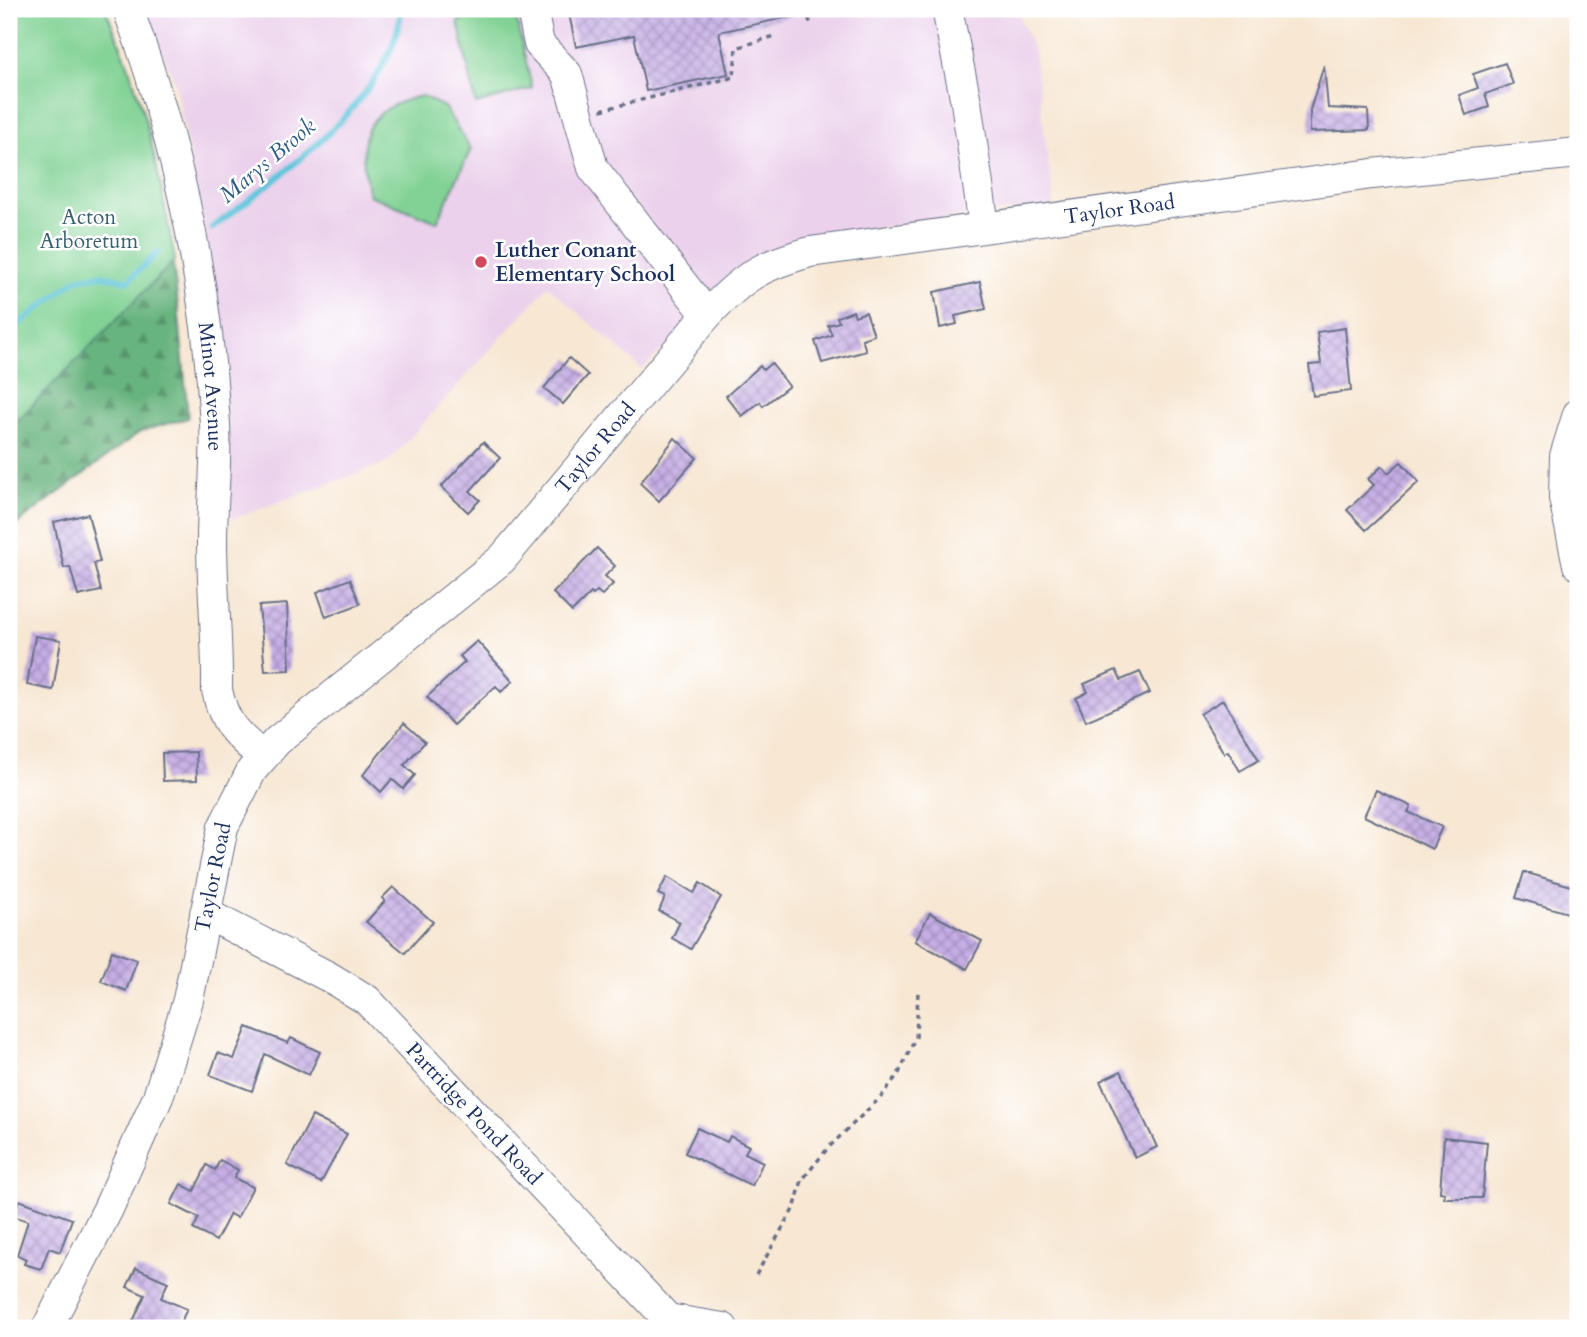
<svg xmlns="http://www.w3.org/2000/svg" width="1587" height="1337" viewBox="0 0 1587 1337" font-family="Cardo,serif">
<defs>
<pattern id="forest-firs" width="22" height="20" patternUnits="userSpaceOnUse" patternTransform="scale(1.75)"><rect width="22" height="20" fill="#68b47e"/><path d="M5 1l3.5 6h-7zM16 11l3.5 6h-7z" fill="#55936a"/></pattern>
<pattern id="building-cross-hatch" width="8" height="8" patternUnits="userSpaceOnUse" patternTransform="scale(1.75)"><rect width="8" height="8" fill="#c6aee5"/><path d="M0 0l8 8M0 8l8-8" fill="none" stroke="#a08ebd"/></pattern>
</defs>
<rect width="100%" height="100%" fill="#fff"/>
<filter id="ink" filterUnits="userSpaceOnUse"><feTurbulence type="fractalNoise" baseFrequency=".0143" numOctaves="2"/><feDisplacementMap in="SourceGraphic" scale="14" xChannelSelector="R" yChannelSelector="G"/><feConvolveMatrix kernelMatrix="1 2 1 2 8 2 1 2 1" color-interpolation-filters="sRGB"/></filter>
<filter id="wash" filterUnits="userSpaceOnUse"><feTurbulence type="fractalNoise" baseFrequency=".00686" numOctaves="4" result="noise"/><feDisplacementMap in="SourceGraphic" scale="28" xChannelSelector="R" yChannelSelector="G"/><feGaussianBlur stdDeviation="1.57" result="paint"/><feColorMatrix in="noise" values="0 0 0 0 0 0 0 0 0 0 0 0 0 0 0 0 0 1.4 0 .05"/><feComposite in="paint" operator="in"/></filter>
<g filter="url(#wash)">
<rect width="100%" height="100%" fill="#f7e7d3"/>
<!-- built -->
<path fill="#ebd1eb" d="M 143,9 L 1016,9 L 1034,52 L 1054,205 L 801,238 L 767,252 L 642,369 L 548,286 L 388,462 L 232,519 L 220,311 L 175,82 Z"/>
<!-- forest -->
<path fill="url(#forest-firs)" stroke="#42726e" stroke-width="2" d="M 9,9 L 105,9 C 166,141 176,275 188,418 L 141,431 L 9,530 Z"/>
<!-- park -->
<g fill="#81d294" stroke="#4e8079" stroke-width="2">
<path d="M 9,9 L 105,9 C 143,90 159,173 175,260 L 9,429 Z"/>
<path d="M 514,9 L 532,88 L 476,104 L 458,21 Z"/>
<path d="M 422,96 L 444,107 L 471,149 L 437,222 L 369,195 C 357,141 360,109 422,96 Z"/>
</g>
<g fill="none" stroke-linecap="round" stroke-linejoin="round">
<!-- stream -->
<g stroke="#5fc5dc" stroke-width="6">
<path d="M 212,228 C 277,178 395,98 401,9"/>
<path d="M 9,332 L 77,279 L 101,275 L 128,281 L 158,252"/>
</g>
</g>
<g id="blocks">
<!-- building -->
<g fill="url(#building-cross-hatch)">
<path d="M 568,9 L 793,9 L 794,16 L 719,32 L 728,74 L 646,91 L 634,35 L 576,47 Z"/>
<path d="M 1505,63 L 1513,84 L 1485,94 L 1489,107 L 1466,115 L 1459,95 L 1478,88 L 1473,74 Z"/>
<path d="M 1324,65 L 1328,108 L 1368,110 L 1369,130 L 1310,132 L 1310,110 Z"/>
<path d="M 980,282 L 986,309 L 955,316 L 957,324 L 940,328 L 934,292 Z"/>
<path d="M 853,311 L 855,316 L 866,312 L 874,335 L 862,339 L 866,351 L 822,363 L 815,341 L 832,335 L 828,325 L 839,322 L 837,317 Z"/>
<path d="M 1345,328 L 1351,391 L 1313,396 L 1309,365 L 1321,364 L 1317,332 Z"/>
<path d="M 569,358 L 588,375 L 563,404 L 544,388 Z"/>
<path d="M 771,363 L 789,386 L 763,406 L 760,402 L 742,416 L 726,396 L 760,366 L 763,370 Z"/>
<path d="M 675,438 L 697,458 L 659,501 L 640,483 Z"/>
<path d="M 483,442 L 500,458 L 470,491 L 480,500 L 468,512 L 441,487 Z"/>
<path d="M 1401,462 L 1419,482 L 1366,530 L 1347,510 L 1374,485 L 1368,479 L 1382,466 L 1388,473 Z"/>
<path d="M 88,514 L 100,562 L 94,563 L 101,591 L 78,596 L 70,567 L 64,568 L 54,522 Z"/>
<path d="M 597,548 L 615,566 L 605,576 L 613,584 L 602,595 L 597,591 L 593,595 L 591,593 L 572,612 L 553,593 Z"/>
<path d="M 350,579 L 360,604 L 326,617 L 317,592 Z"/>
<path d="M 287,604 L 290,670 L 265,671 L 259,606 Z"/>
<path d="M 35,636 L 61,640 L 53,690 L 27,685 Z"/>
<path d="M 477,641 L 513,681 L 501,692 L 496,686 L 453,725 L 427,697 L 465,662 L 460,656 Z"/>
<path d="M 1116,670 L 1121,680 L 1140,672 L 1150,693 L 1086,721 L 1076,698 L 1088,692 L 1084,684 Z"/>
<path d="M 1223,700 L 1259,760 L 1240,771 L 1228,751 L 1224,753 L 1200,714 Z"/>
<path d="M 404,723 L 425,742 L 404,765 L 415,775 L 403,789 L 392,779 L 381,792 L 363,775 Z"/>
<path d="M 196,752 L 197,780 L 163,781 L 162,753 Z"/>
<path d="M 1376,790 L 1411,806 L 1408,812 L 1442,827 L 1432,849 L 1364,816 Z"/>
<path d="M 1524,872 L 1578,888 L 1578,916 L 1516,898 Z"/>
<path d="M 667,877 L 694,893 L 700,883 L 721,897 L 691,949 L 672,938 L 680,922 L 659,911 L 665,897 L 658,894 Z"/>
<path d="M 393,887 L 433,922 L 405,953 L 366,922 L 385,901 L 382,898 Z"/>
<path d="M 930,913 L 982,941 L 967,969 L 915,941 Z"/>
<path d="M 112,951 L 137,960 L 126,991 L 101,981 Z"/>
<path d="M 247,1027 L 288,1043 L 291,1038 L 320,1052 L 309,1075 L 265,1054 L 252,1091 L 210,1075 L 218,1053 L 234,1059 Z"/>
<path d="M 1121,1071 L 1157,1147 L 1135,1158 L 1100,1081 Z"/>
<path d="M 312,1116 L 347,1134 L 321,1183 L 287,1165 Z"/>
<path d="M 697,1128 L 727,1142 L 730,1136 L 749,1146 L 745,1153 L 763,1162 L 752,1186 L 685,1153 Z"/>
<path d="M 1444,1137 L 1487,1142 L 1482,1198 L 1444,1198 L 1445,1193 L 1440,1192 Z"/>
<path d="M 220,1160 L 238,1170 L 234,1178 L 253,1187 L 237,1218 L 230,1214 L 216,1241 L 193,1229 L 199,1218 L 171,1204 L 181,1184 L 194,1191 L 207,1165 L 215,1170 Z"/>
<path d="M 19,1200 L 72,1219 L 60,1252 L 49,1248 L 41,1269 L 24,1264 L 26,1259 L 17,1255 L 28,1221 L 13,1216 Z"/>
<path d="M 136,1268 L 168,1282 L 161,1298 L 187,1309 L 178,1328 L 161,1320 L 157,1328 L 130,1328 L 145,1295 L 127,1287 Z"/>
</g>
</g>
</g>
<g filter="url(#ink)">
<use href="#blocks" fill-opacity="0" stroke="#686f87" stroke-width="2"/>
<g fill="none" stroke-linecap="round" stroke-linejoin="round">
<defs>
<g id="minor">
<path id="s1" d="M 128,9 C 177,142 207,282 215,424 C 217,463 212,502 212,541 C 212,591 218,640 217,690 C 224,725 237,735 263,757"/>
<path d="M 532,9 L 539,44 L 567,74 L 593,168 L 707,315"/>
<path d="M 947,9 L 966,102 L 984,226"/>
<path d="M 1578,414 L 1565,456 L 1564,498 L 1578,565"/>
<path id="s2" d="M 205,913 L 329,977 L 367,1000 L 668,1319 L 723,1328"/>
<path id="s3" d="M 47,1328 L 108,1209 L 158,1097 L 188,1000 L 223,827 L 252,770 L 277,741 L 502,559 L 707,315 C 743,277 759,266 810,252 L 1372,174 L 1578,153"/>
</g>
</defs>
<!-- minor casing -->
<use href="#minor" stroke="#686f87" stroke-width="32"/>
<!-- path -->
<g stroke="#686f87" stroke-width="3.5" stroke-dasharray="5 5" stroke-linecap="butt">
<path d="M 804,9 L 812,26"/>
<path d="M 601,110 L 734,77 L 736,48 L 775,36"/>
<path d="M 756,1275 L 795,1206 L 802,1180 L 828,1148 L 881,1097 L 899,1073 L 916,1037 L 918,991"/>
</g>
<!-- minor -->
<use href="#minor" stroke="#fff" stroke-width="30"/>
</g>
</g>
<!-- markers -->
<circle fill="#d1495b" stroke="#fff" stroke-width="2.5" cx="481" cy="262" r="7"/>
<g text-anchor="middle" stroke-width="5" stroke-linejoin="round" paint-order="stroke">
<!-- street labels -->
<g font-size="21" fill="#1b2f5e" stroke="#fff">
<text dy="7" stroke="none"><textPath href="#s3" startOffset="1680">Taylor Road</textPath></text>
<text dy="7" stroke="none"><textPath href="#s1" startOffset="388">Minot Avenue</textPath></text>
<text dy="7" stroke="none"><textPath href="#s3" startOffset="1071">Taylor Road</textPath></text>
<text dy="7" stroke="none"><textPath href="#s3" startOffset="483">Taylor Road</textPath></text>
<text dy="7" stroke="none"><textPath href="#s2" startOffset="340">Partridge Pond Road</textPath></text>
</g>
<!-- park labels -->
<g font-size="21" fill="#3a606e" stroke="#fff">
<text x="89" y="224">Acton<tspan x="89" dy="24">Arboretum</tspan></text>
</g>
<!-- poi labels -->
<g font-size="21" font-weight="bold" fill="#1b2f5e" stroke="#fff" text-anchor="start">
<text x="495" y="257">Luther Conant<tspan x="495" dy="24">Elementary School</tspan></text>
</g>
<!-- water labels -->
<g font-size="23" font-style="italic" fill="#2f5c84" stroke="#fff">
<text transform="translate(267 160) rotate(-40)" y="8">Marys Brook</text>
</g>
</g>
<!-- margin -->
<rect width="1587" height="1337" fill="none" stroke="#fff" stroke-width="35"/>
</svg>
